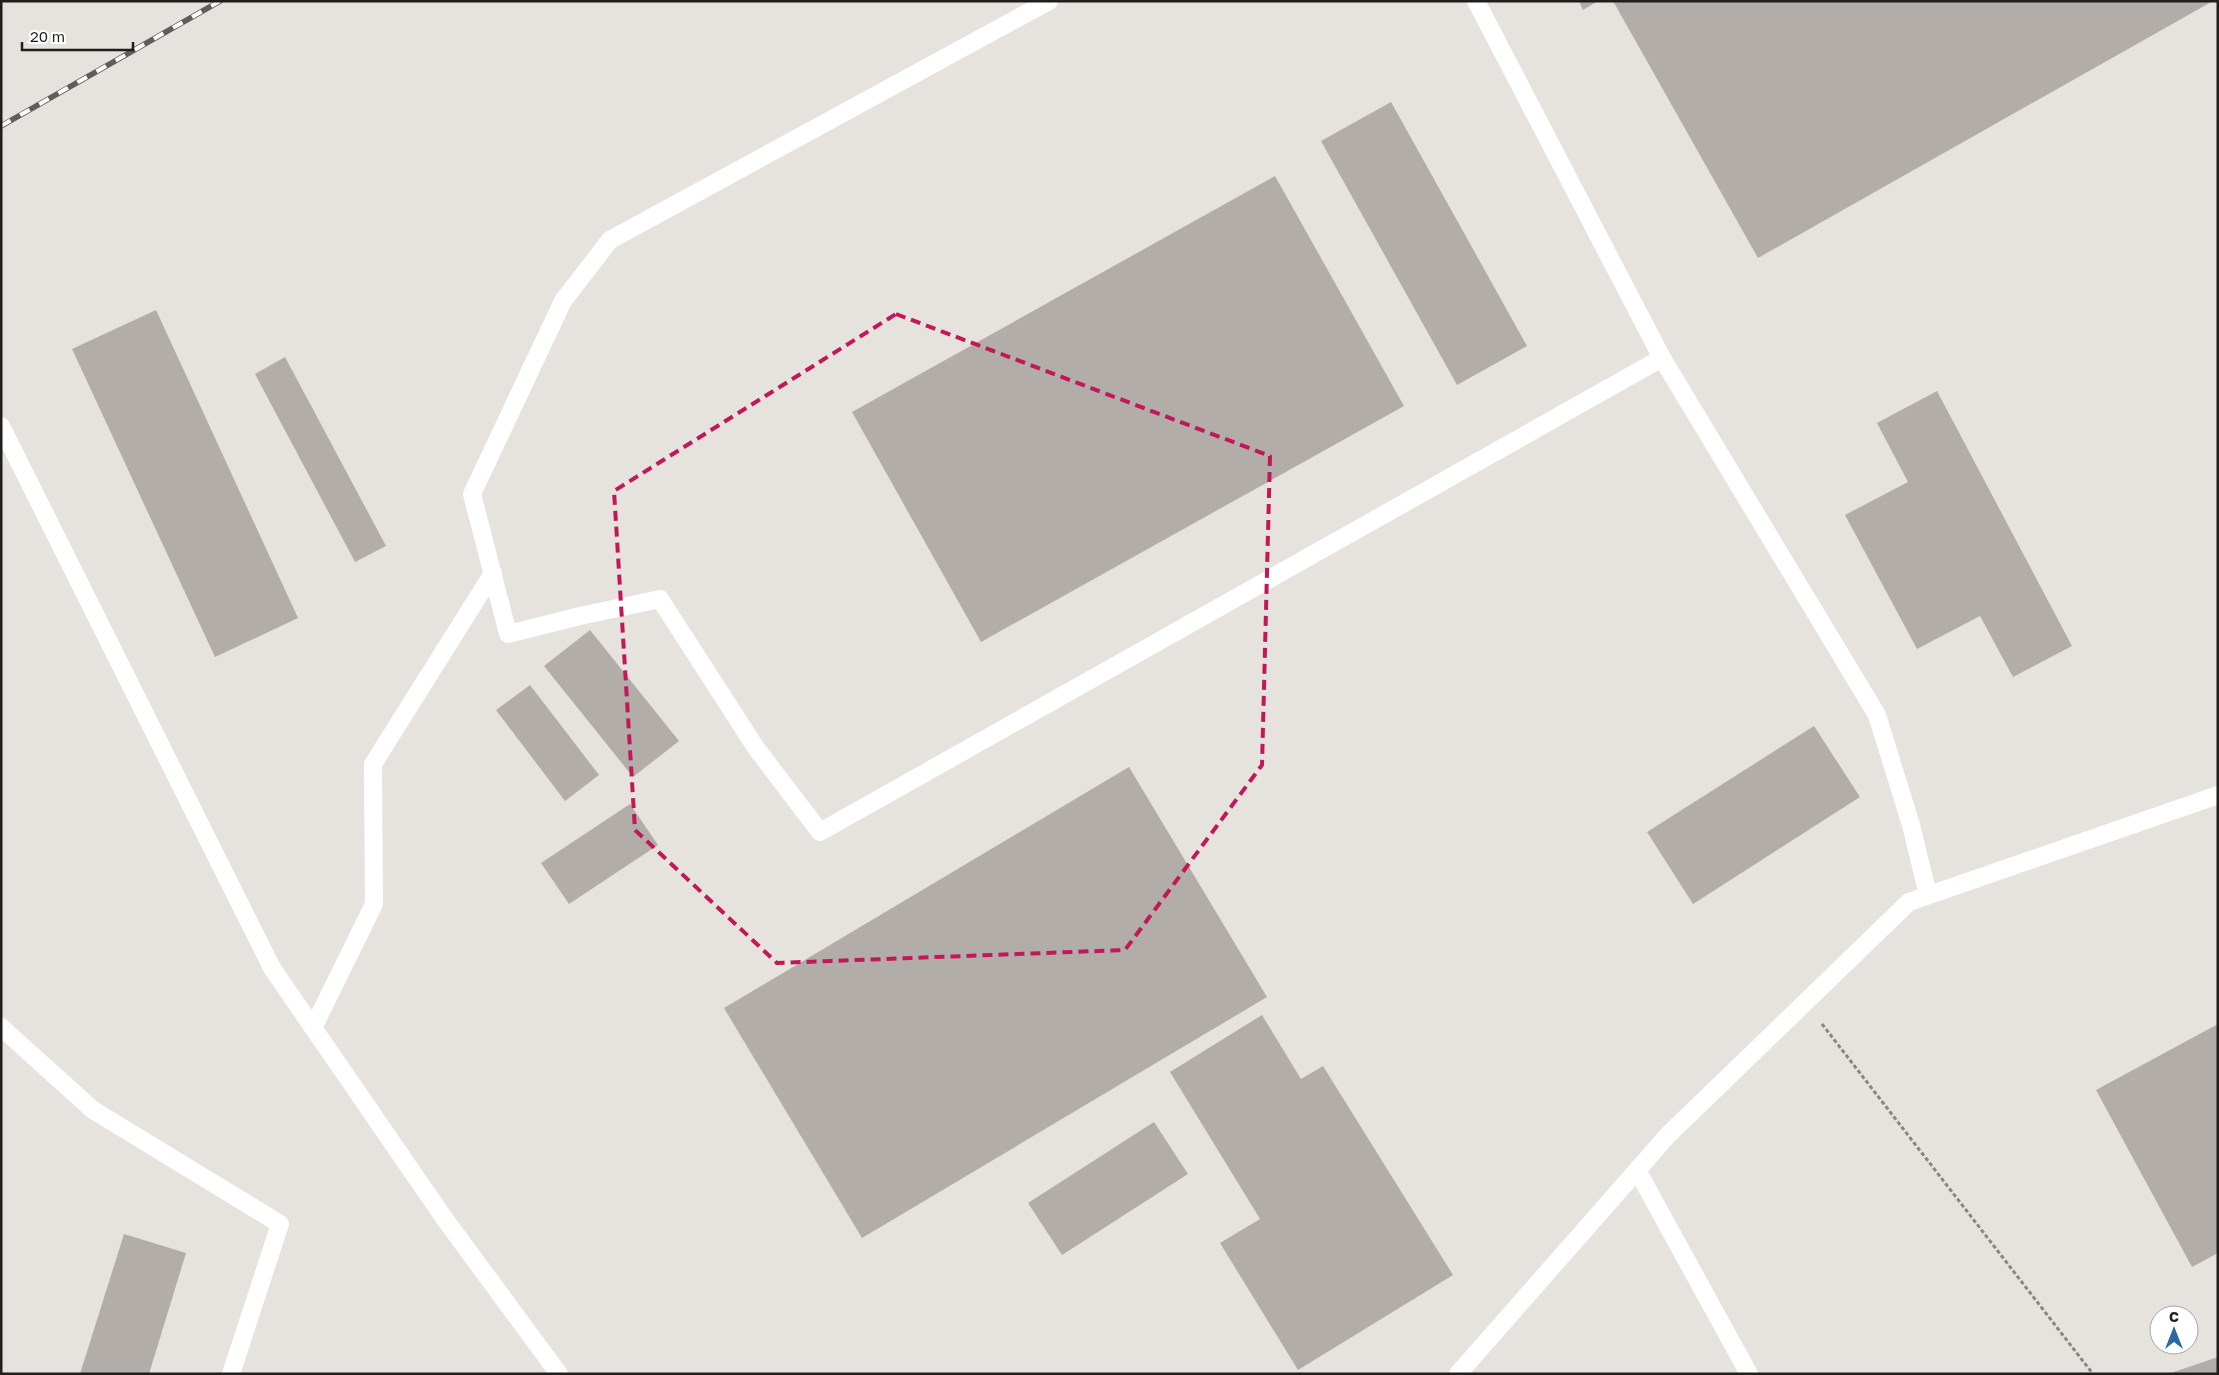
<svg xmlns="http://www.w3.org/2000/svg" width="2219" height="1375" viewBox="0 0 2219 1375" font-family="'Golos Text',sans-serif">
<rect width="100%" height="100%" fill="#e6e2dd"/>
<!-- building -->
<g fill="#b2ada9">
<path d="M 1579,1 L 1598,1 L 1583,10 Z"/>
<path d="M 1613,1 L 2213,1 L 1758,258 Z"/>
<path d="M 1391,102 L 1527,346 L 1457,385 L 1321,141 Z"/>
<path d="M 1275,176 L 1404,406 L 981,642 L 852,412 Z"/>
<path d="M 156,310 L 298,618 L 215,657 L 72,349 Z"/>
<path d="M 285,357 L 386,546 L 355,562 L 255,374 Z"/>
<path d="M 1937,391 L 2072,646 L 2013,677 L 1980,616 L 1917,649 L 1845,515 L 1908,482 L 1877,423 Z"/>
<path d="M 590,630 L 679,741 L 633,777 L 544,666 Z"/>
<path d="M 530,685 L 599,775 L 565,801 L 496,710 Z"/>
<path d="M 1814,726 L 1860,797 L 1693,904 L 1647,832 Z"/>
<path d="M 1129,767 L 1267,997 L 862,1238 L 724,1008 Z"/>
<path d="M 630,804 L 658,845 L 569,904 L 541,863 Z"/>
<path d="M 1262,1015 L 1301,1079 L 1323,1066 L 1453,1275 L 1298,1370 L 1220,1243 L 1260,1219 L 1170,1072 Z"/>
<path d="M 2218,1024 L 2218,1253 L 2192,1267 L 2096,1090 Z"/>
<path d="M 1154,1122 L 1188,1174 L 1062,1255 L 1028,1203 Z"/>
<path d="M 124,1234 L 186,1253 L 149,1374 L 80,1374 Z"/>
<path d="M 2218,1357 L 2218,1374 L 2171,1374 L 2171,1373 Z"/>
</g>
<g fill="none" stroke-linecap="round" stroke-linejoin="round">
<!-- path -->
<path stroke="#898682" stroke-width="3" stroke-dasharray="4 2.5" stroke-linecap="butt" d="M 1822,1024 L 2093,1374"/>
<!-- lane -->
<g stroke="#fff" stroke-width="18">
<path d="M 1049,1 L 610,240 L 563,301 L 472,494 L 508,634 L 580,616 L 660,599 L 756,748 L 820,832 L 1662,358 L 1877,715 L 1911,825 L 1928,895"/>
<path d="M 1476,1 L 1662,358"/>
<path d="M 1,426 L 272,968 L 444,1218 L 559,1374"/>
<path d="M 1,1027 L 93,1110 L 280,1224 L 231,1374"/>
<path d="M 313,1028 L 374,904 L 373,764 L 493,573"/>
<path d="M 1637,1170 L 1749,1374"/>
<path d="M 1458,1374 L 1668,1135 L 1909,902 L 2218,795"/>
</g>
<defs>
<path id="rail" d="M 1,126 L 220,1"/>
</defs>
<!-- rail casing -->
<use href="#rail" stroke="#605d5a" stroke-width="5.5"/>
<!-- rail -->
<use href="#rail" stroke="#fff" stroke-width="4" stroke-dasharray="11" stroke-linecap="butt"/>
</g>
<!-- marked area -->
<path fill="none" stroke="#c2185b" stroke-width="4" stroke-dasharray="10 6" stroke-linejoin="round" d="M 896,314 L 1270,456 L 1262,765 L 1125,950 L 777,963 L 635,830 L 614,491 Z"/>
<!-- border -->
<rect width="2219" height="1375" fill="none" stroke="#211f1d" stroke-width="5"/>
<!-- north arrow -->
<g transform="translate(2174 1330)"><circle r="24" fill="#ffffff" stroke="#a6a5a5"/>
<path d="M0-4L9 19L0 12L-9 19Z" fill="#2b69a0"/>
<text y="-8" font-size="14" font-weight="bold" text-anchor="middle" fill="#211f1d">С</text>
</g>
<!-- scale -->
<path d="M22 42v8h111v-8" fill="none" stroke="#211f1d" stroke-width="2.5"/>
<text x="30" y="42" font-size="15" fill="#211f1d" stroke="#ffffff" stroke-width="4" paint-order="stroke">20 m</text>
</svg>
